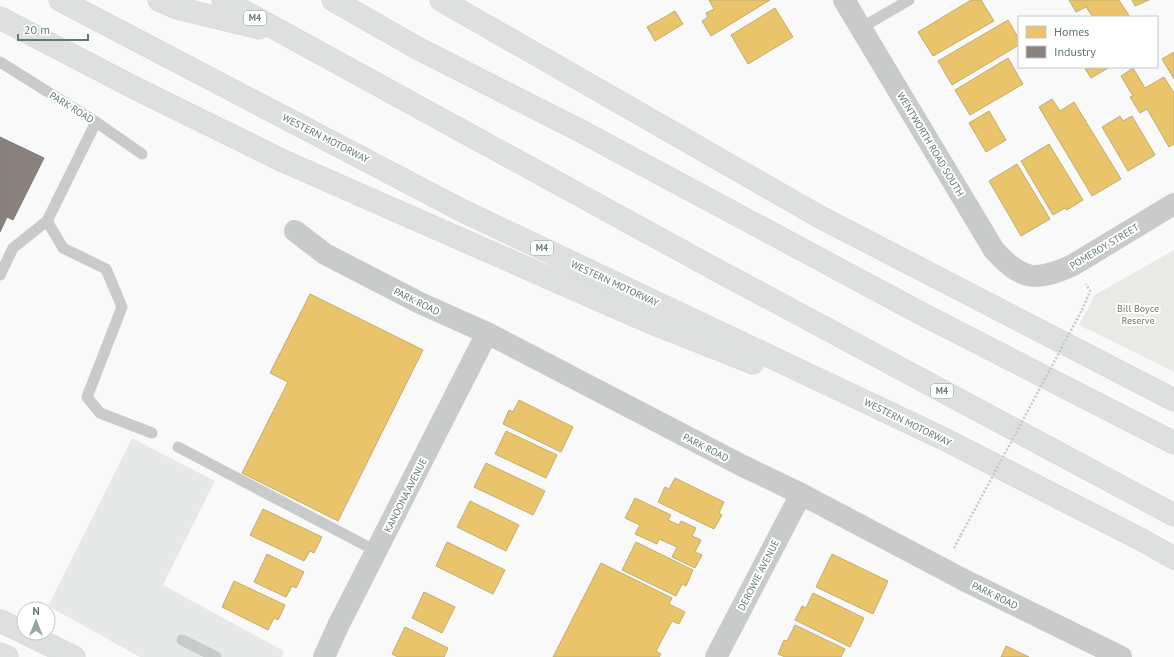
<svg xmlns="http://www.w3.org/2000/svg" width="1174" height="657" viewBox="0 0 1174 657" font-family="'PT Sans',sans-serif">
<rect width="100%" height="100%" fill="#f9f9f9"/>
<!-- built -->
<path fill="#e7e9e9" d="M 132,438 L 215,481 L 163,585 L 284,651 L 282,657 L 140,657 L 48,606 Z"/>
<!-- green -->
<path fill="#e9eae6" d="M 1174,250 L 1174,372 L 1079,325 L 1095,295 Z"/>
<!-- homes -->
<g fill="#e9c46a" stroke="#c0ad6f">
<path d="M 709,0 L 770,0 L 711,36 L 702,21 L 708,17 L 706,13 L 714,9 Z"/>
<path d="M 971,0 L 981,0 L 994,21 L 933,56 L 918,32 Z"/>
<path d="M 1069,0 L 1119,0 L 1130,17 L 1093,17 L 1086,7 L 1076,12 Z"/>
<path d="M 1132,0 L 1149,0 L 1135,6 Z"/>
<path d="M 775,8 L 793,37 L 748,64 L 731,35 Z"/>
<path d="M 675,11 L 683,24 L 655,41 L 647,27 Z"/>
<path d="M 1008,20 L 1019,39 L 1019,45 L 952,85 L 938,61 Z"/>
<path d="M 1174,52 L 1174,79 L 1162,59 Z"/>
<path d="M 1008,58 L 1023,84 L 970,115 L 955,90 Z"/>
<path d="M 1084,67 L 1110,67 L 1091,78 Z"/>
<path d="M 1133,68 L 1145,88 L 1164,77 L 1174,93 L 1174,144 L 1169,147 L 1147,109 L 1140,113 L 1130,97 L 1133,96 L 1121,76 Z"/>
<path d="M 1052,99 L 1060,111 L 1074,102 L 1121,179 L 1092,196 L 1039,107 Z"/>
<path d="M 989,111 L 1006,140 L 986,152 L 969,123 Z"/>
<path d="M 1120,116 L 1123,121 L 1132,116 L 1155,155 L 1128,171 L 1102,127 Z"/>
<path d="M 1049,144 L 1083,200 L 1067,210 L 1065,208 L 1053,215 L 1021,161 Z"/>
<path d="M 1017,164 L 1050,219 L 1021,236 L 989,181 Z"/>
<path d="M 310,294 L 423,350 L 338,521 L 242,473 L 288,382 L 270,373 Z"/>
<path d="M 519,400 L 573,427 L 561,452 L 503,424 L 509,410 L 513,412 Z"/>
<path d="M 506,431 L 557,455 L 546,478 L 495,454 Z"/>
<path d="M 486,463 L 545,491 L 533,515 L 474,487 Z"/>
<path d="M 675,478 L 724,502 L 719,513 L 722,515 L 714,529 L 658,502 L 665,487 L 669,489 Z"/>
<path d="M 635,498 L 671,515 L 668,520 L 679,525 L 681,521 L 696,528 L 692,536 L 701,540 L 695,552 L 702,555 L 695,568 L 672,557 L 677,547 L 659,539 L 657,544 L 635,534 L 640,525 L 625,518 Z"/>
<path d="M 470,501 L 519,525 L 506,551 L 457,527 Z"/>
<path d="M 263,509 L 322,537 L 314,553 L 310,551 L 304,561 L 250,535 Z"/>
<path d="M 447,542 L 505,570 L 493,594 L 436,566 Z"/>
<path d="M 636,542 L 693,570 L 686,586 L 682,584 L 676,596 L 622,570 Z"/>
<path d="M 267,554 L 304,572 L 296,588 L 292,586 L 286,597 L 254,582 Z"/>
<path d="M 832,554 L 888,581 L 873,614 L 816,587 Z"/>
<path d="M 601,563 L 672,598 L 669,604 L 685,612 L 679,624 L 672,621 L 656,651 L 661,654 L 659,657 L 553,657 Z"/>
<path d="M 234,581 L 285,605 L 278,620 L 274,618 L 268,630 L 222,607 Z"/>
<path d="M 424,592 L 455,607 L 442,633 L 412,618 Z"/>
<path d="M 813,593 L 864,618 L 850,647 L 795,620 L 802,606 L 806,608 Z"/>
<path d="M 795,625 L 845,649 L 841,657 L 785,657 L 778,654 L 784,640 L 787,641 Z"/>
<path d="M 405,627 L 448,648 L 444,657 L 398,657 L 392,654 Z"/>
<path d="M 1006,646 L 1029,657 L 1001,657 Z"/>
</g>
<!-- industry -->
<path fill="#8a817c" stroke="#7e7e7b" d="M 0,137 L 44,158 L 13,220 L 7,217 L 0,232 Z"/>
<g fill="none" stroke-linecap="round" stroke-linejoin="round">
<defs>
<g id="trunk">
<path d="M 0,621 L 24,632"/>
<path d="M 25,633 L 74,657"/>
<path d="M 0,654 L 7,657"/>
</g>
<g id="motorway">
<path d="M 60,0 L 461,210 L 944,439 L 1142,540 L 1174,558"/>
<path d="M 159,0 L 177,8 L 259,28"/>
<path d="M 223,0 L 711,267 L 1174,515"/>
<path d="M 333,0 L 419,49 L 577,129 L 924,315 L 1174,443"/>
<path d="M 441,0 L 820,217 L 1174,400"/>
<path d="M 0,18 L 135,88 L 281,160 L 647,321 L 753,363"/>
</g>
</defs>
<!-- trunk casing -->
<use href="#trunk" stroke="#d4d5d5" stroke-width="23"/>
<!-- motorway casing -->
<use href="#motorway" stroke="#d4d5d5" stroke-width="23"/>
<!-- path -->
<g stroke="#c6c8c9" stroke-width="2.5" stroke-dasharray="2 2" stroke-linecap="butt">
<path d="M 1082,310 L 1090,291 L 1086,284"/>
<path d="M 954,548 L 961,535"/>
</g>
<!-- service -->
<g stroke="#c9caca" stroke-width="11">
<path d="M 861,28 L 909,0"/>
<path d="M 0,62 L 96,122 L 142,154"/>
<path d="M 47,221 L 63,248 L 106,269 L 122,307 L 87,397 L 100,413 L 152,433"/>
<path d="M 0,275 L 13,248 L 47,221 L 96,122"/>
<path d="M 178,447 L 376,551"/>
<path d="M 182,640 L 216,657"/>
</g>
<!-- minor -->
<g stroke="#c9caca" stroke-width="22">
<path d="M 844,0 L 994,250 C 1022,281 1036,282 1073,265 L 1174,204"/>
<path d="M 295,231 L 325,254 L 420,303 L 487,333 L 741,465 L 801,494 L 964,580 L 1121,657"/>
<path d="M 324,657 L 338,626 L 487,333"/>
<path d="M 716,657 L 801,494"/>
</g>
<!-- trunk -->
<use href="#trunk" stroke="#dedfdf" stroke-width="22"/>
<!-- motorway -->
<use href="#motorway" stroke="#dedfdf" stroke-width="22"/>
<!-- path-bridge -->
<path stroke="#c6c8c9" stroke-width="2.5" stroke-dasharray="2 2" stroke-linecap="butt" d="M 961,535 L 1082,310"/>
</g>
<g text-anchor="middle" stroke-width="4" stroke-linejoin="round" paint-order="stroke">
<!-- shield labels -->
<g fill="#fff" stroke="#91a0a2" stroke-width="1">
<rect x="244" y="11" width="22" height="14" rx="3"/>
<rect x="531" y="241" width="22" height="14" rx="3"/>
<rect x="931" y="384" width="22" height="14" rx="3"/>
</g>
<g font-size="9" font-weight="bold" fill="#62777a">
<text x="255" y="21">M4</text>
<text x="542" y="251">M4</text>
<text x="942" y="394">M4</text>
</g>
<!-- street labels -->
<g font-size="10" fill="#62777a" stroke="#fff">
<text transform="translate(72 107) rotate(32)" y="4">PARK ROAD</text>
<text transform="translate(326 138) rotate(27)" y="4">WESTERN MOTORWAY</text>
<text transform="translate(931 144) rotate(59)" y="4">WENTWORTH ROAD SOUTH</text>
<text transform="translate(1104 246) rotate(-31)" y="4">POMEROY STREET</text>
<text transform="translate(615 283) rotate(25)" y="4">WESTERN MOTORWAY</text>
<text transform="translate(417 301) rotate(26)" y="4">PARK ROAD</text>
<text transform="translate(908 422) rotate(26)" y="4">WESTERN MOTORWAY</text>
<text transform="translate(706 447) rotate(27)" y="4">PARK ROAD</text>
<text transform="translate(405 495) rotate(-63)" y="4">KANOONA AVENUE</text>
<text transform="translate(758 575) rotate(-63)" y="4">DEROWIE AVENUE</text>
<text transform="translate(995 595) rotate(26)" y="4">PARK ROAD</text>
</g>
<!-- park labels -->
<g font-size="10" fill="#6f7966" stroke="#fff">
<text x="1138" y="312">Bill Boyce<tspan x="1138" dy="12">Reserve</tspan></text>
</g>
</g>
<!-- legend -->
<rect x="1018" y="16" width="140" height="52" fill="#ffffff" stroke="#c0c9ca"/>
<rect x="1026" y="26" width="20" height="12" fill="#e9c46a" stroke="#c0c9ca"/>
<text x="1054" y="36" font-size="12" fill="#62777a">Homes</text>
<rect x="1026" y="46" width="20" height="12" fill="#8a817c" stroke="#c0c9ca"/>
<text x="1054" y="56" font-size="12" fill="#62777a">Industry</text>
<!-- north arrow -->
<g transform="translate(36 621)"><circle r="19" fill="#ffffff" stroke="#c0c9ca"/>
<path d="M0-3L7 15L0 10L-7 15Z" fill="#97a4a6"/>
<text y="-6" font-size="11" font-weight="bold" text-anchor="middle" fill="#62777a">N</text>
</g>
<!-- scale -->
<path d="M18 34v6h70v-6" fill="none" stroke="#62777a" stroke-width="2"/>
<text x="24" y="34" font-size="12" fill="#62777a" stroke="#ffffff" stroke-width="3" paint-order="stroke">20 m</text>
</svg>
